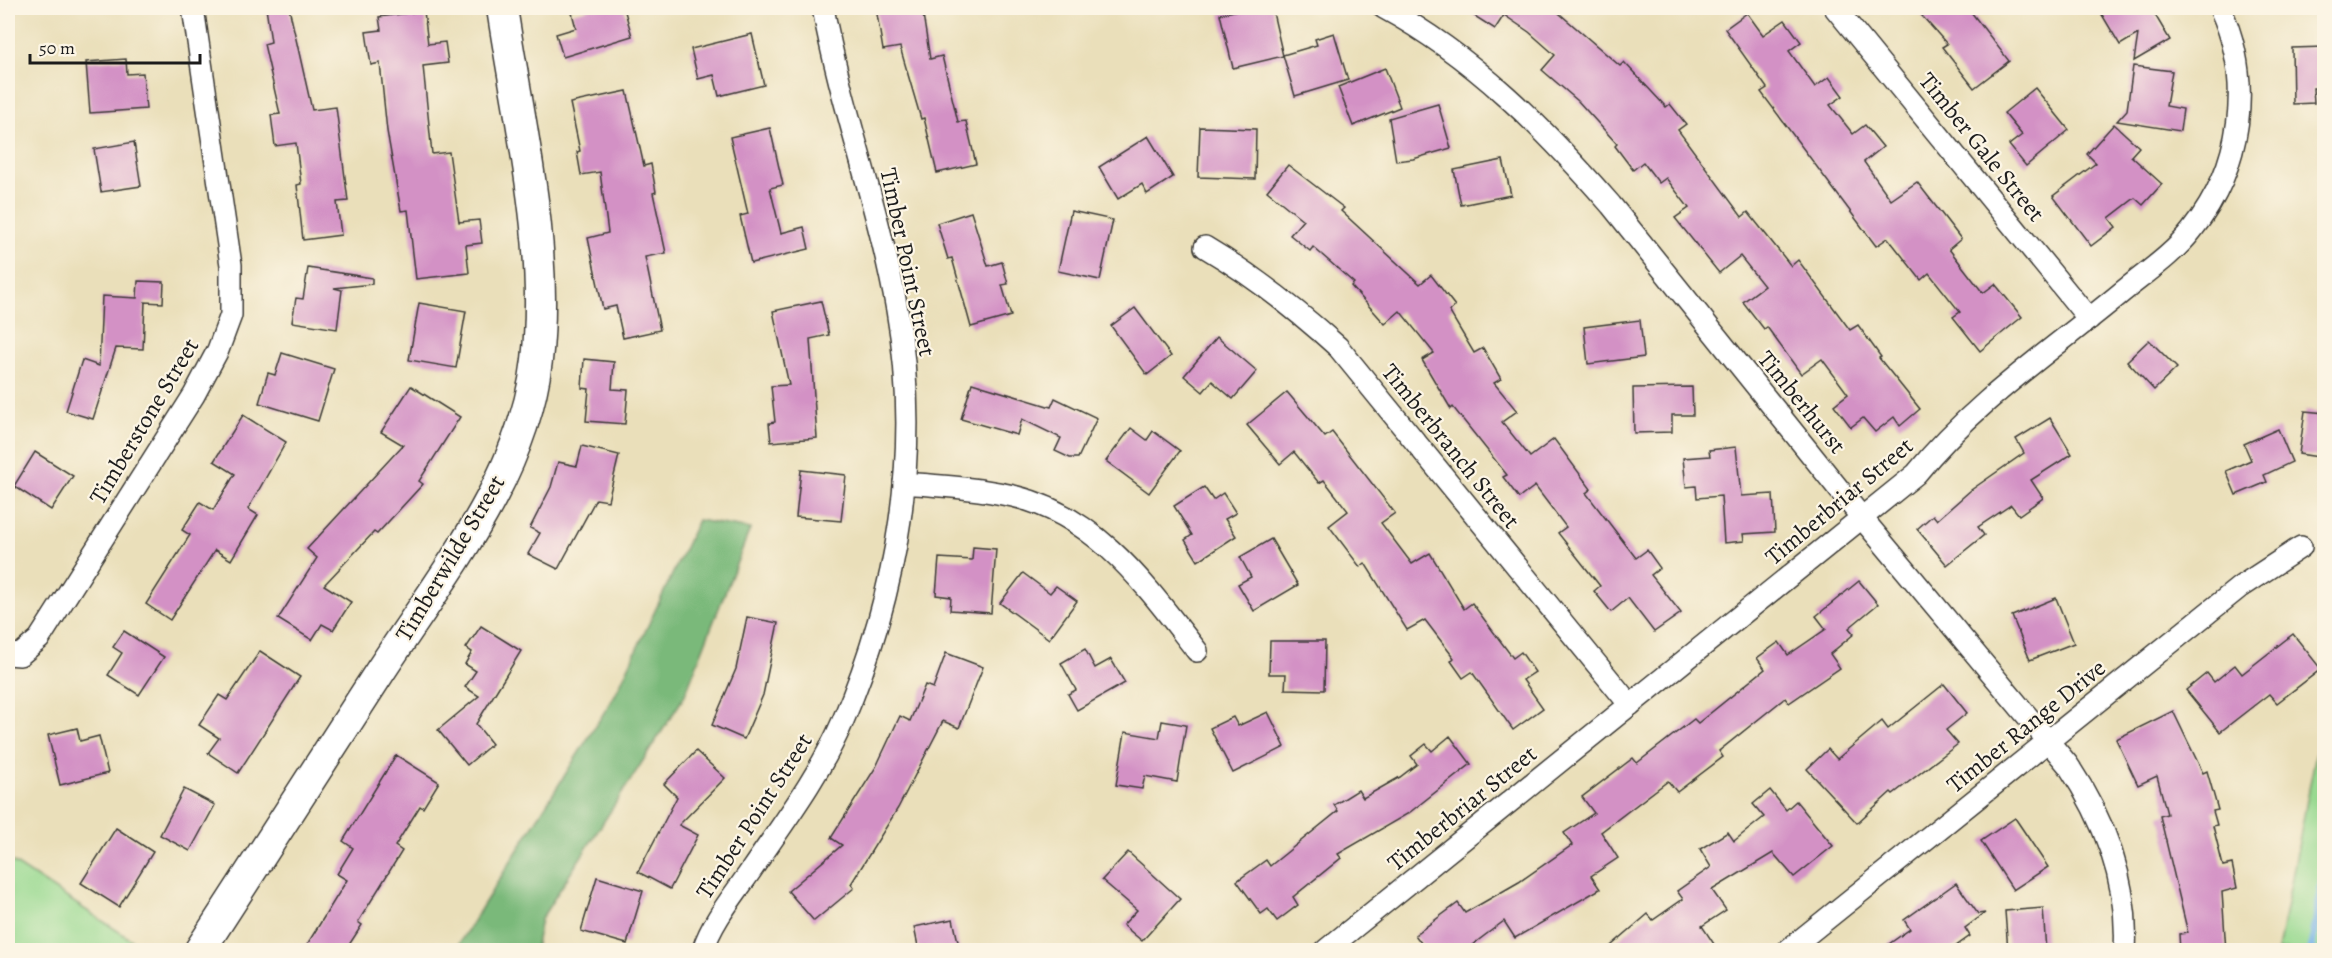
<svg xmlns="http://www.w3.org/2000/svg" width="2332" height="958" viewBox="0 0 2332 958" font-family="Alegreya,serif">
<rect width="100%" height="100%" fill="#fcf5e5"/>
<filter id="ink" filterUnits="userSpaceOnUse"><feTurbulence type="fractalNoise" baseFrequency=".0167" numOctaves="2"/><feDisplacementMap in="SourceGraphic" scale="12" xChannelSelector="R" yChannelSelector="G"/><feConvolveMatrix kernelMatrix="1 2 1 2 8 2 1 2 1" color-interpolation-filters="sRGB"/></filter>
<filter id="wash" filterUnits="userSpaceOnUse"><feTurbulence type="fractalNoise" baseFrequency=".008" numOctaves="4" result="noise"/><feDisplacementMap in="SourceGraphic" scale="24" xChannelSelector="R" yChannelSelector="G"/><feGaussianBlur stdDeviation="1.35" result="paint"/><feColorMatrix in="noise" values="0 0 0 0 0 0 0 0 0 0 0 0 0 0 0 0 0 1.4 0 .05"/><feComposite in="paint" operator="in"/></filter>
<g filter="url(#wash)">
<rect width="100%" height="100%" fill="#eadfba"/>
<!-- green -->
<g fill="#98d990" stroke="#5a7a56" stroke-width="1.5">
<path d="M 2324,712 L 2324,950 L 2278,950 Z"/>
<path d="M 8,859 L 147,950 L 8,950 Z"/>
</g>
<!-- forest -->
<path fill="#7ab97a" stroke="#4b6a4b" stroke-width="1.5" d="M 698,520 L 750,529 L 684,697 L 541,919 L 535,950 L 455,950 L 615,695 Z"/>
<g fill="none" stroke-linecap="round" stroke-linejoin="round">
<!-- stream -->
<path stroke="#76b2e8" stroke-width="7" d="M 2311,950 L 2324,869"/>
</g>
<g id="blocks">
<!-- building -->
<g fill="#d391c5">
<path d="M 266,8 L 289,8 L 312,110 L 336,107 L 348,201 L 337,202 L 341,235 L 303,240 L 297,185 L 301,184 L 296,143 L 275,146 L 271,115 L 280,114 L 264,44 L 271,42 Z"/>
<path d="M 592,8 L 624,8 L 632,36 L 563,57 L 556,34 L 576,28 L 572,13 Z"/>
<path d="M 876,8 L 922,8 L 930,59 L 942,56 L 958,122 L 966,121 L 976,164 L 937,173 L 924,118 L 921,119 L 900,47 L 883,50 Z"/>
<path d="M 1248,8 L 1272,8 L 1283,56 L 1233,68 L 1220,14 Z"/>
<path d="M 1462,8 L 1553,8 L 1620,66 L 1624,62 L 1666,107 L 1670,104 L 1686,124 L 1678,130 L 1742,217 L 1748,212 L 1791,266 L 1798,260 L 1850,330 L 1858,325 L 1881,357 L 1879,358 L 1920,409 L 1900,426 L 1894,417 L 1875,432 L 1863,418 L 1851,427 L 1834,405 L 1848,394 L 1822,359 L 1801,374 L 1767,327 L 1764,329 L 1743,302 L 1764,286 L 1740,256 L 1719,273 L 1675,218 L 1689,208 L 1666,178 L 1659,183 L 1643,162 L 1633,170 L 1615,146 L 1617,144 L 1578,101 L 1542,70 L 1555,55 L 1529,32 L 1504,15 L 1495,29 Z"/>
<path d="M 1915,8 L 1968,8 L 2009,61 L 1974,88 L 1942,47 L 1947,44 Z"/>
<path d="M 2098,8 L 2151,8 L 2170,40 L 2134,61 L 2138,34 L 2120,45 Z"/>
<path d="M 424,11 L 428,44 L 445,42 L 448,63 L 423,66 L 432,154 L 449,152 L 459,222 L 479,220 L 482,243 L 466,245 L 469,273 L 416,279 L 408,210 L 401,211 L 387,131 L 380,63 L 371,65 L 366,32 L 381,30 L 379,17 Z"/>
<path d="M 1747,13 L 1763,35 L 1785,20 L 1801,42 L 1789,51 L 1815,87 L 1829,77 L 1843,96 L 1830,105 L 1853,134 L 1865,125 L 1883,147 L 1864,162 L 1891,200 L 1917,182 L 1961,239 L 1949,249 L 1983,293 L 1995,284 L 2022,317 L 1980,351 L 1953,317 L 1960,312 L 1929,273 L 1921,280 L 1888,238 L 1876,246 L 1761,92 L 1767,88 L 1725,29 Z"/>
<path d="M 1334,33 L 1348,80 L 1295,96 L 1283,55 L 1317,45 L 1315,39 Z"/>
<path d="M 752,34 L 764,85 L 719,96 L 714,75 L 698,79 L 691,49 Z"/>
<path d="M 2325,47 L 2325,88 L 2313,88 L 2314,103 L 2293,104 L 2292,48 Z"/>
<path d="M 126,59 L 127,74 L 143,73 L 146,109 L 90,113 L 86,62 Z"/>
<path d="M 2133,66 L 2172,71 L 2166,106 L 2183,109 L 2180,131 L 2117,121 L 2127,110 Z"/>
<path d="M 1385,68 L 1400,107 L 1353,126 L 1338,87 Z"/>
<path d="M 2035,88 L 2069,130 L 2026,166 L 2009,145 L 2022,135 L 2004,113 Z"/>
<path d="M 627,91 L 644,166 L 651,164 L 656,192 L 653,193 L 666,253 L 645,257 L 660,330 L 623,338 L 616,306 L 603,309 L 588,238 L 608,233 L 600,172 L 581,175 L 577,152 L 580,151 L 570,103 Z"/>
<path d="M 1438,104 L 1451,148 L 1413,159 L 1396,161 L 1389,118 Z"/>
<path d="M 2114,124 L 2139,147 L 2131,156 L 2162,184 L 2143,205 L 2135,198 L 2109,218 L 2116,227 L 2091,246 L 2053,196 L 2096,163 L 2087,154 Z"/>
<path d="M 1200,127 L 1256,129 L 1255,179 L 1198,177 Z"/>
<path d="M 770,128 L 783,185 L 770,188 L 781,233 L 804,227 L 809,249 L 751,263 L 740,216 L 748,214 L 730,137 Z"/>
<path d="M 1148,136 L 1173,177 L 1147,194 L 1142,184 L 1118,199 L 1099,167 Z"/>
<path d="M 134,142 L 141,186 L 101,192 L 94,149 Z"/>
<path d="M 1503,160 L 1511,195 L 1461,205 L 1454,170 Z"/>
<path d="M 1288,165 L 1344,208 L 1341,211 L 1420,284 L 1431,275 L 1455,306 L 1449,311 L 1474,353 L 1483,348 L 1501,379 L 1494,383 L 1517,411 L 1502,422 L 1530,457 L 1554,439 L 1591,489 L 1586,493 L 1636,558 L 1647,550 L 1660,568 L 1651,575 L 1681,613 L 1654,632 L 1628,598 L 1611,612 L 1594,591 L 1600,586 L 1558,533 L 1566,527 L 1535,486 L 1519,498 L 1503,477 L 1507,475 L 1453,407 L 1451,409 L 1422,360 L 1434,353 L 1400,311 L 1385,324 L 1351,286 L 1354,283 L 1313,247 L 1310,251 L 1290,235 L 1303,220 L 1267,191 Z"/>
<path d="M 1071,211 L 1113,220 L 1100,280 L 1058,271 Z"/>
<path d="M 971,212 L 988,266 L 1002,262 L 1008,284 L 1002,285 L 1011,316 L 971,327 L 952,258 L 948,259 L 937,223 Z"/>
<path d="M 308,268 L 372,278 L 372,284 L 334,288 L 342,290 L 337,329 L 292,322 L 296,298 L 303,299 Z"/>
<path d="M 138,281 L 164,282 L 163,303 L 145,302 L 143,349 L 116,348 L 93,419 L 66,411 L 82,360 L 99,366 L 102,296 L 137,298 Z"/>
<path d="M 821,301 L 829,335 L 810,339 L 817,438 L 771,442 L 769,423 L 775,422 L 771,386 L 789,385 L 773,311 Z"/>
<path d="M 419,303 L 466,311 L 456,368 L 409,360 Z"/>
<path d="M 1135,308 L 1171,356 L 1147,375 L 1111,326 Z"/>
<path d="M 1640,320 L 1644,357 L 1588,364 L 1584,327 Z"/>
<path d="M 1217,337 L 1257,371 L 1233,399 L 1212,381 L 1203,392 L 1184,376 Z"/>
<path d="M 2149,340 L 2177,368 L 2154,390 L 2127,361 Z"/>
<path d="M 282,353 L 334,369 L 318,421 L 259,403 L 268,373 L 275,375 Z"/>
<path d="M 584,359 L 614,362 L 612,389 L 628,390 L 625,424 L 586,421 L 589,389 L 582,388 Z"/>
<path d="M 972,383 L 1051,407 L 1055,398 L 1097,418 L 1078,458 L 1070,458 L 1055,451 L 1061,438 L 1022,419 L 1017,435 L 961,419 Z"/>
<path d="M 411,386 L 460,417 L 419,481 L 423,484 L 377,534 L 374,532 L 324,585 L 351,602 L 333,630 L 322,624 L 312,640 L 278,619 L 317,558 L 307,549 L 403,445 L 381,432 Z"/>
<path d="M 1692,387 L 1693,415 L 1672,415 L 1672,432 L 1634,433 L 1633,388 Z"/>
<path d="M 1287,392 L 1325,437 L 1332,432 L 1395,513 L 1381,523 L 1412,564 L 1430,553 L 1464,609 L 1472,603 L 1513,658 L 1521,652 L 1535,672 L 1523,680 L 1543,708 L 1513,730 L 1472,672 L 1463,678 L 1451,661 L 1454,658 L 1425,620 L 1407,630 L 1365,563 L 1360,567 L 1329,526 L 1348,511 L 1324,480 L 1319,483 L 1294,452 L 1280,464 L 1247,425 Z"/>
<path d="M 2305,411 L 2325,413 L 2325,458 L 2299,454 Z"/>
<path d="M 243,415 L 286,442 L 248,509 L 258,515 L 231,560 L 215,550 L 170,620 L 146,604 L 190,535 L 182,530 L 200,502 L 213,510 L 235,474 L 214,461 Z"/>
<path d="M 2050,418 L 2072,454 L 2031,480 L 2043,498 L 2019,515 L 2011,505 L 1978,527 L 1984,535 L 1947,565 L 1917,529 L 1933,515 L 1937,520 L 1971,490 L 2024,453 L 2016,439 Z"/>
<path d="M 1131,428 L 1147,440 L 1153,431 L 1180,451 L 1149,493 L 1106,461 Z"/>
<path d="M 2278,429 L 2292,462 L 2264,475 L 2267,482 L 2236,495 L 2226,471 L 2251,460 L 2244,444 Z"/>
<path d="M 582,446 L 619,455 L 608,501 L 596,499 L 558,569 L 528,554 L 540,533 L 530,528 L 551,487 L 558,462 L 577,466 Z"/>
<path d="M 1736,447 L 1741,496 L 1773,494 L 1775,532 L 1743,534 L 1744,541 L 1724,543 L 1721,496 L 1697,498 L 1696,486 L 1686,487 L 1683,458 L 1710,456 L 1709,450 Z"/>
<path d="M 35,452 L 73,476 L 51,510 L 14,486 Z"/>
<path d="M 801,470 L 846,475 L 841,521 L 796,517 Z"/>
<path d="M 1204,487 L 1213,500 L 1223,493 L 1236,513 L 1225,519 L 1236,536 L 1198,561 L 1185,540 L 1192,535 L 1174,506 Z"/>
<path d="M 1271,539 L 1298,585 L 1254,611 L 1238,584 L 1251,577 L 1240,557 Z"/>
<path d="M 973,547 L 996,549 L 991,613 L 950,610 L 951,597 L 936,595 L 939,558 L 972,560 Z"/>
<path d="M 1023,573 L 1050,593 L 1056,586 L 1077,601 L 1049,639 L 1000,603 Z"/>
<path d="M 1859,581 L 1878,604 L 1849,628 L 1854,634 L 1830,654 L 1840,668 L 1789,703 L 1785,698 L 1719,751 L 1723,757 L 1677,792 L 1668,781 L 1601,832 L 1618,858 L 1591,876 L 1600,889 L 1515,938 L 1504,921 L 1464,951 L 1427,951 L 1415,935 L 1458,903 L 1465,913 L 1519,882 L 1572,845 L 1564,833 L 1594,813 L 1582,797 L 1633,758 L 1637,763 L 1694,719 L 1698,723 L 1765,669 L 1757,658 L 1779,642 L 1788,655 L 1826,629 L 1816,616 Z"/>
<path d="M 2056,598 L 2074,643 L 2030,660 L 2012,616 Z"/>
<path d="M 747,617 L 778,623 L 763,695 L 744,739 L 712,725 L 736,669 Z"/>
<path d="M 481,626 L 521,651 L 476,724 L 492,744 L 467,765 L 438,730 L 479,696 L 465,687 L 476,671 L 465,664 L 472,652 L 466,648 Z"/>
<path d="M 124,631 L 164,657 L 139,695 L 108,675 L 122,653 L 113,647 Z"/>
<path d="M 2293,634 L 2321,669 L 2277,703 L 2269,694 L 2220,732 L 2186,690 L 2207,673 L 2214,682 L 2235,665 L 2242,674 Z"/>
<path d="M 1270,641 L 1325,641 L 1324,690 L 1285,689 L 1286,674 L 1269,674 Z"/>
<path d="M 1085,649 L 1095,668 L 1111,659 L 1125,683 L 1077,710 L 1068,694 L 1076,690 L 1061,663 Z"/>
<path d="M 260,651 L 300,677 L 238,773 L 208,753 L 219,738 L 199,725 L 219,695 L 227,700 Z"/>
<path d="M 946,653 L 983,667 L 959,728 L 943,721 L 898,808 L 851,884 L 854,888 L 814,921 L 788,891 L 842,845 L 831,838 L 876,767 L 900,716 L 910,721 L 925,685 L 933,688 Z"/>
<path d="M 1944,684 L 1967,713 L 1946,730 L 1958,744 L 1893,794 L 1891,792 L 1857,823 L 1807,769 L 1828,749 L 1837,759 L 1882,721 L 1888,729 Z"/>
<path d="M 2173,711 L 2203,773 L 2207,771 L 2218,810 L 2213,811 L 2217,825 L 2213,826 L 2223,866 L 2232,864 L 2237,888 L 2222,892 L 2226,951 L 2180,951 L 2179,934 L 2188,933 L 2160,816 L 2167,814 L 2157,776 L 2138,785 L 2116,739 Z"/>
<path d="M 1268,712 L 1285,747 L 1233,773 L 1210,728 L 1233,717 L 1238,726 Z"/>
<path d="M 1162,721 L 1186,725 L 1177,782 L 1145,776 L 1142,789 L 1116,785 L 1125,732 L 1159,738 Z"/>
<path d="M 77,728 L 80,741 L 99,736 L 108,773 L 60,785 L 48,735 Z"/>
<path d="M 1450,736 L 1471,764 L 1409,813 L 1338,854 L 1341,858 L 1293,897 L 1298,905 L 1277,921 L 1268,909 L 1261,914 L 1237,881 L 1266,860 L 1270,866 L 1338,811 L 1334,805 L 1358,790 L 1363,798 L 1400,777 L 1417,764 L 1411,756 L 1426,744 L 1432,751 Z"/>
<path d="M 696,751 L 725,778 L 679,825 L 698,835 L 670,889 L 638,872 L 677,797 L 664,784 Z"/>
<path d="M 396,755 L 439,782 L 423,808 L 420,806 L 395,846 L 402,851 L 358,922 L 362,925 L 345,951 L 303,951 L 347,880 L 337,874 L 353,848 L 343,841 Z"/>
<path d="M 184,789 L 215,805 L 190,851 L 160,835 Z"/>
<path d="M 1770,790 L 1786,810 L 1796,801 L 1833,846 L 1794,877 L 1773,853 L 1712,890 L 1726,910 L 1702,926 L 1714,944 L 1705,951 L 1605,951 L 1648,914 L 1653,920 L 1683,899 L 1677,891 L 1711,867 L 1700,849 L 1728,832 L 1734,841 L 1764,817 L 1753,804 Z"/>
<path d="M 2015,818 L 2048,867 L 2013,890 L 1981,841 Z"/>
<path d="M 116,828 L 153,852 L 119,907 L 81,883 Z"/>
<path d="M 1128,852 L 1180,899 L 1142,941 L 1123,925 L 1137,910 L 1102,880 Z"/>
<path d="M 597,877 L 643,891 L 627,944 L 581,931 Z"/>
<path d="M 1956,883 L 1978,914 L 1985,913 L 1965,928 L 1970,936 L 1949,951 L 1879,951 L 1910,929 L 1904,920 Z"/>
<path d="M 2043,908 L 2046,951 L 2008,951 L 2005,911 Z"/>
<path d="M 953,919 L 960,951 L 919,951 L 914,927 Z"/>
</g>
</g>
</g>
<g filter="url(#ink)">
<use href="#blocks" fill-opacity="0" stroke="#3b3934" stroke-width="1.5"/>
<g fill="none" stroke-linecap="round" stroke-linejoin="round">
<defs>
<g id="street">
<path d="M 1384,8 C 1473,56 1545,129 1611,205 L 1862,518 L 2068,765 C 2105,821 2129,883 2125,950"/>
<path d="M 1835,8 L 2089,319"/>
<path d="M 1205,247 C 1254,276 1296,309 1338,347 L 1630,705"/>
<path d="M 904,483 C 940,486 977,488 1013,496 C 1098,516 1146,586 1197,651"/>
<path d="M 8,654 L 20,655 L 39,639 L 194,395 L 218,350 L 231,315 L 231,265 L 193,8"/>
<path d="M 703,950 C 712,921 735,894 752,869 C 784,822 819,776 842,723 C 898,593 922,451 897,310 C 879,208 842,110 823,8"/>
<path d="M 1326,950 L 1916,474 C 1973,403 2051,351 2121,293 C 2144,274 2173,255 2192,230 C 2242,167 2254,82 2220,8"/>
<path d="M 1788,950 L 2240,587 L 2301,547"/>
</g>
<path id="secondary" d="M 200,950 C 260,857 321,763 381,670 C 443,575 524,476 537,360 C 550,244 519,122 502,8"/>
</defs>
<!-- street casing -->
<use href="#street" stroke="#3b3934" stroke-width="24"/>
<!-- secondary casing -->
<use href="#secondary" stroke="#3b3934" stroke-width="33"/>
<!-- street -->
<use href="#street" stroke="#fff" stroke-width="21"/>
<!-- secondary -->
<use href="#secondary" stroke="#fff" stroke-width="30"/>
</g>
</g>
<g text-anchor="middle" stroke-width="4.5" stroke-linejoin="round" paint-order="stroke">
<!-- street labels -->
<g font-size="24" fill="#1c1c1c" stroke="#fcf5e5">
<text transform="translate(1982 147) rotate(51)" y="8">Timber Gale Street</text>
<text transform="translate(908 262) rotate(78)" y="8">Timber Point Street</text>
<text transform="translate(1802 402) rotate(51)" y="8">Timberhurst</text>
<text transform="translate(144 421) rotate(-59)" y="8">Timberstone Street</text>
<text transform="translate(1451 446) rotate(51)" y="8">Timberbranch Street</text>
<text transform="translate(1839 501) rotate(-40)" y="8">Timberbriar Street</text>
<text transform="translate(450 558) rotate(-59)" y="8">Timberwilde Street</text>
<text transform="translate(2026 726) rotate(-39)" y="8">Timber Range Drive</text>
<text transform="translate(1462 808) rotate(-39)" y="8">Timberbriar Street</text>
<text transform="translate(754 816) rotate(-57)" y="8">Timber Point Street</text>
</g>
</g>
<!-- margin -->
<rect width="2332" height="958" fill="none" stroke="#fcf5e5" stroke-width="30"/>
<!-- scale -->
<path d="M30 54v9h170v-9" fill="none" stroke="#1c1c1c" stroke-width="3"/>
<text x="39" y="54" font-size="18" fill="#1c1c1c" stroke="#fcf5e5" stroke-width="4.5" paint-order="stroke">50 m</text>
</svg>
